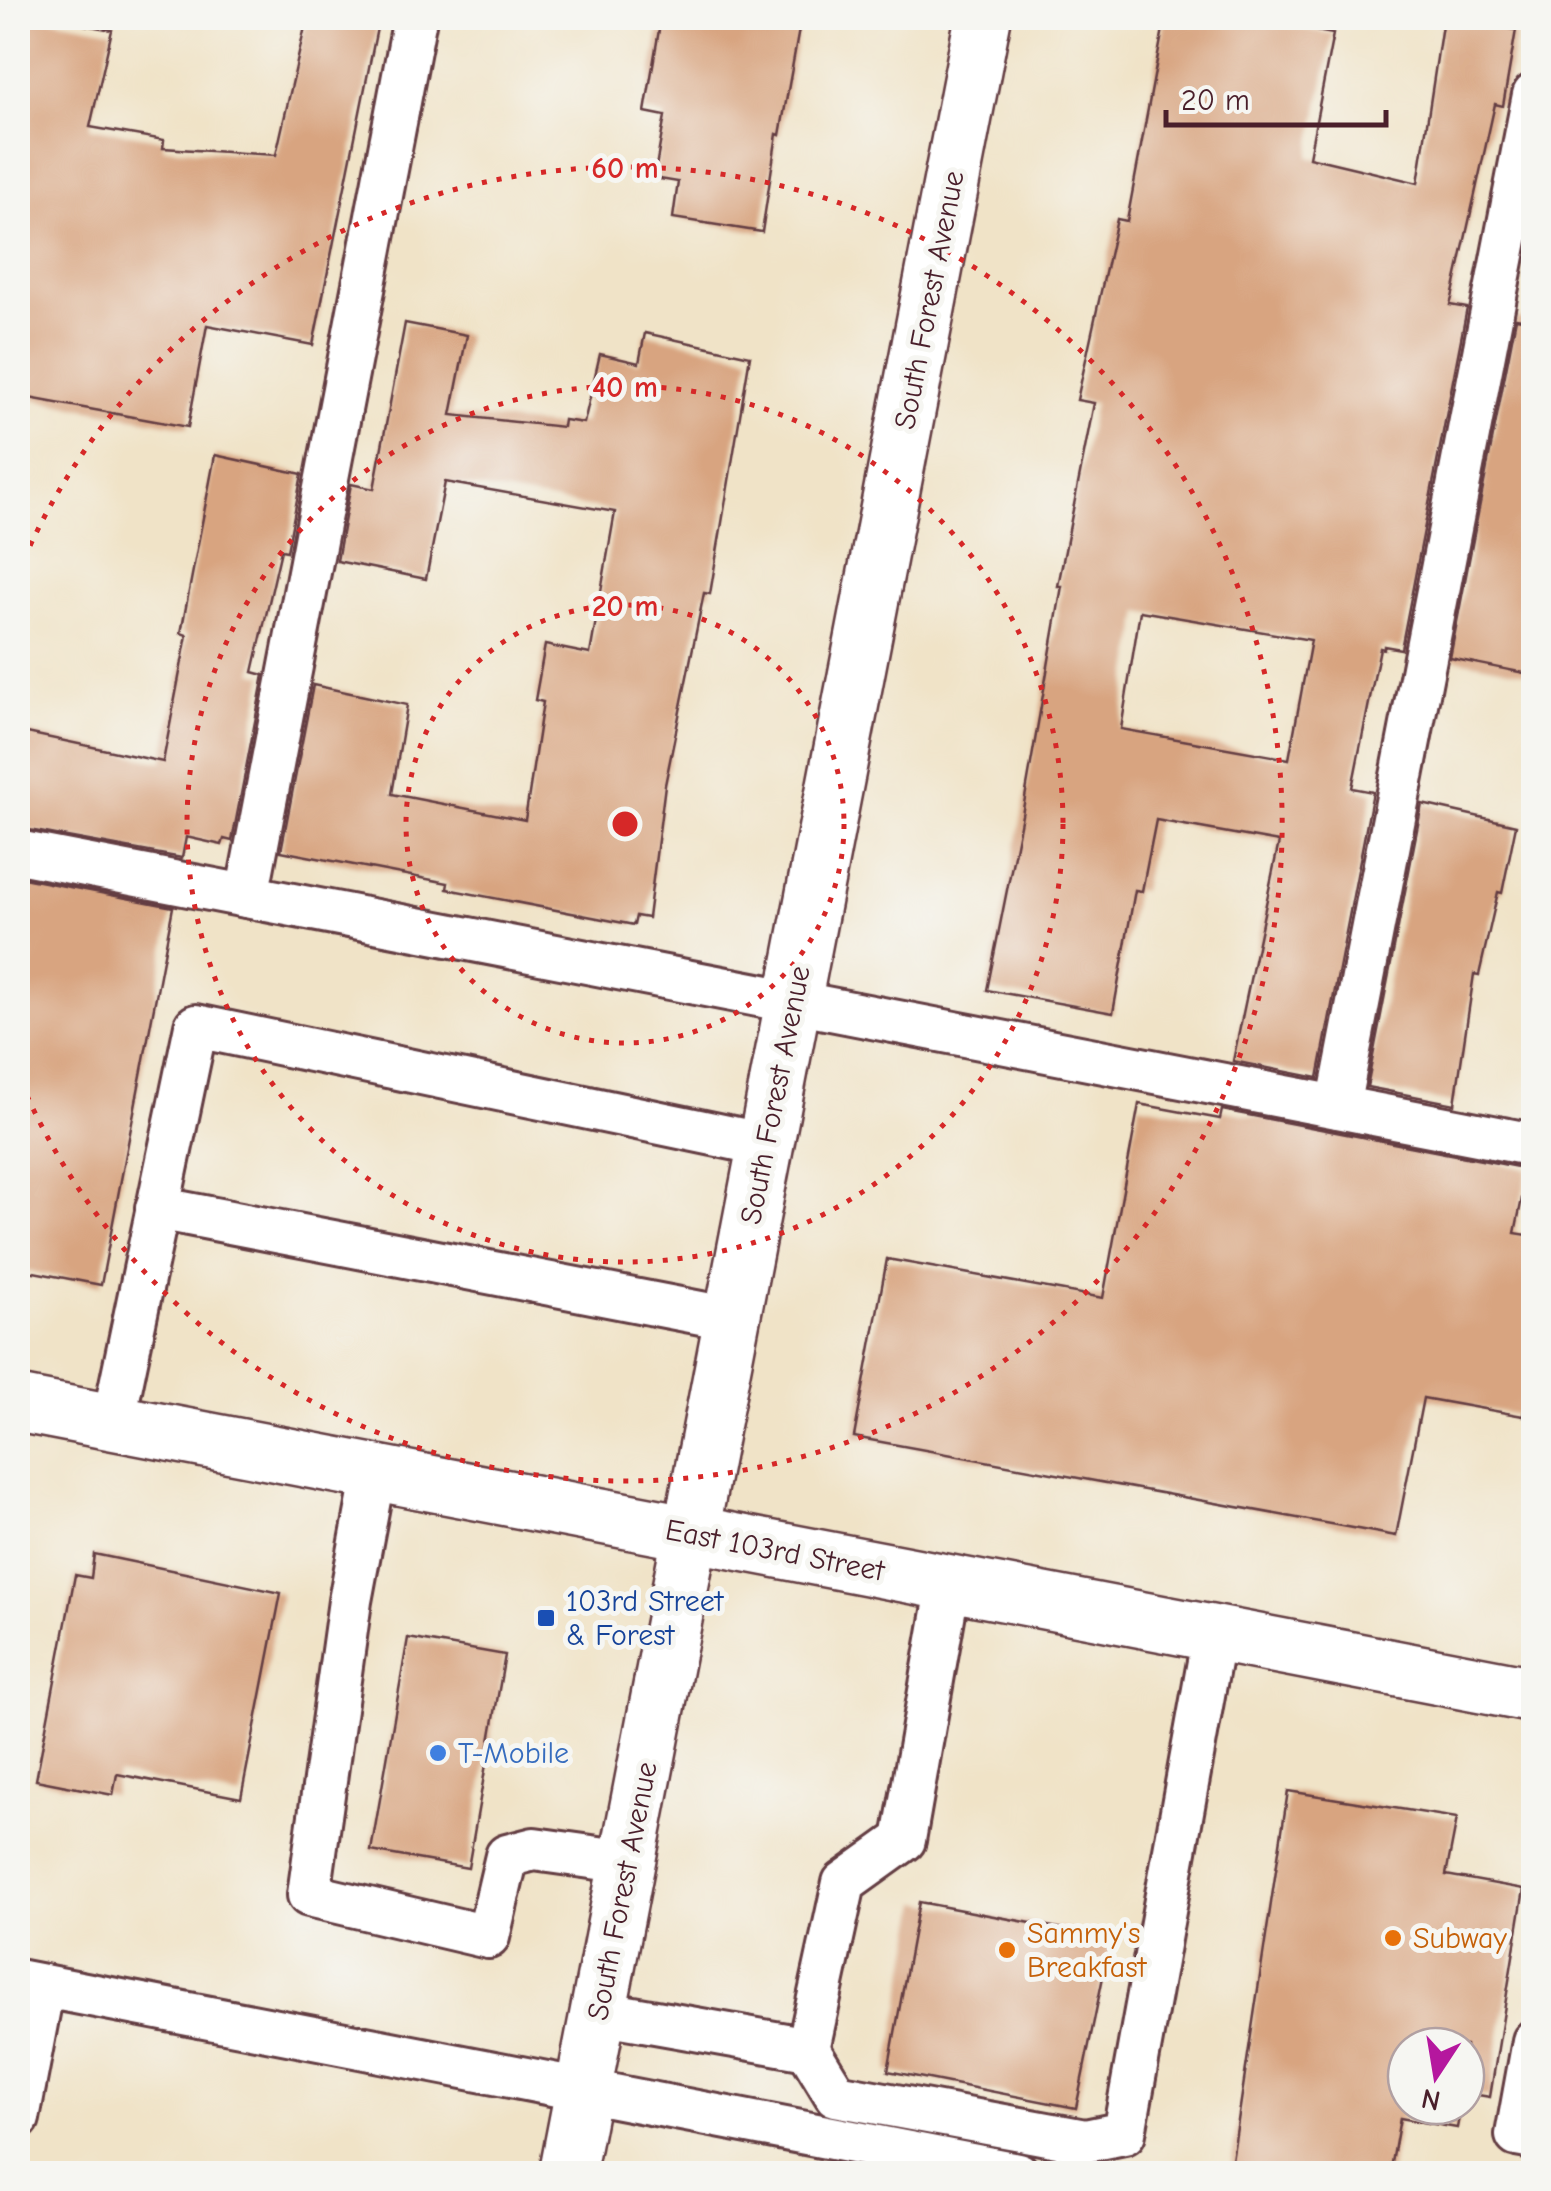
<svg xmlns="http://www.w3.org/2000/svg" width="1551" height="2191" viewBox="0 0 1551 2191" font-family="'Comic Neue',sans-serif">
<rect width="100%" height="100%" fill="#f6f6f2"/>
<filter id="ink" filterUnits="userSpaceOnUse"><feTurbulence type="fractalNoise" baseFrequency=".01" numOctaves="2"/><feDisplacementMap in="SourceGraphic" scale="20" xChannelSelector="R" yChannelSelector="G"/><feConvolveMatrix kernelMatrix="1 2 1 2 8 2 1 2 1" color-interpolation-filters="sRGB"/></filter>
<filter id="wash" filterUnits="userSpaceOnUse"><feTurbulence type="fractalNoise" baseFrequency=".0048" numOctaves="4" result="noise"/><feDisplacementMap in="SourceGraphic" scale="40" xChannelSelector="R" yChannelSelector="G"/><feGaussianBlur stdDeviation="2.25" result="paint"/><feColorMatrix in="noise" values="0 0 0 0 0 0 0 0 0 0 0 0 0 0 0 0 0 1.4 0 .05"/><feComposite in="paint" operator="in"/></filter>
<g filter="url(#wash)">
<rect width="100%" height="100%" fill="#f0e3c7"/>
<g id="blocks">
<!-- building -->
<g fill="#d8a480" fill-rule="evenodd">
<path d="M 27,18 L 47,18 L 112,30 L 90,127 L 164,140 L 163,148 L 276,155 L 307,18 L 379,18 L 313,345 L 207,325 L 188,427 L 18,396 L 18,66 Z"/>
<path d="M 661,18 L 801,18 L 780,135 L 777,134 L 762,232 L 673,218 L 678,182 L 654,178 L 665,116 L 645,112 Z"/>
<path d="M 1165,18 L 1245,18 L 1333,34 L 1309,157 L 1418,183 L 1443,18 L 1516,30 L 1503,106 L 1495,104 L 1452,298 L 1450,305 L 1467,308 L 1401,649 L 1384,646 L 1384,649 L 1380,648 L 1352,788 L 1373,792 L 1318,1078 L 1233,1061 L 1279,842 L 1156,820 L 1142,891 L 1135,890 L 1113,1013 L 987,990 L 1022,815 L 1062,586 L 1058,586 L 1094,403 L 1077,400 L 1117,219 L 1127,221 ZM 1140,611 L 1311,640 L 1289,759 L 1121,729 Z"/>
<path d="M 1516,318 L 1534,321 L 1534,675 L 1450,658 Z"/>
<path d="M 405,323 L 467,335 L 451,415 L 563,427 L 564,420 L 584,423 L 600,354 L 639,363 L 645,333 L 750,356 L 710,594 L 704,593 L 665,785 L 648,918 L 636,916 L 634,925 L 447,889 L 448,883 L 281,851 L 313,685 L 407,705 L 392,794 L 525,820 L 543,702 L 535,700 L 545,645 L 590,654 L 615,512 L 445,482 L 426,579 L 337,561 L 351,484 L 374,489 Z"/>
<path d="M 215,455 L 302,474 L 287,551 L 281,550 L 253,672 L 264,675 L 232,841 L 224,839 L 222,845 L 186,837 L 182,858 L 18,828 L 18,731 L 163,762 L 187,635 L 181,633 Z"/>
<path d="M 1422,804 L 1516,825 L 1502,893 L 1498,892 L 1479,975 L 1474,974 L 1455,1104 L 1367,1087 Z"/>
<path d="M 18,877 L 173,907 L 101,1285 L 18,1269 Z"/>
<path d="M 1139,1104 L 1220,1119 L 1222,1110 L 1528,1169 L 1515,1233 L 1534,1236 L 1534,1363 L 1523,1416 L 1423,1398 L 1396,1536 L 854,1437 L 887,1259 L 1103,1298 Z"/>
<path d="M 94,1554 L 281,1593 L 241,1798 L 117,1774 L 113,1795 L 36,1780 L 75,1575 L 91,1578 Z"/>
<path d="M 408,1638 L 505,1655 L 468,1868 L 371,1851 Z"/>
<path d="M 1288,1791 L 1457,1818 L 1446,1875 L 1524,1889 L 1490,2097 L 1466,2093 L 1466,2046 L 1406,2046 L 1406,2106 L 1461,2106 L 1457,2128 L 1400,2118 L 1390,2174 L 1274,2174 L 1231,2167 Z"/>
<path d="M 919,1902 L 1111,1938 L 1076,2108 L 888,2071 Z"/>
</g>
</g>
</g>
<g filter="url(#ink)">
<use href="#blocks" fill-opacity="0" stroke="#633c42" stroke-width="2.5"/>
<g fill="none" stroke-linecap="round" stroke-linejoin="round">
<defs>
<g id="service">
<path d="M 18,852 L 1534,1145"/>
<path d="M 247,896 L 415,18"/>
<path d="M 1338,1107 L 1534,95"/>
<path d="M 157,1208 L 732,1319"/>
<path d="M 113,1423 L 196,1026 L 766,1145"/>
<path d="M 374,1473 L 350,1601 L 309,1895 L 488,1937 L 507,1856 L 534,1849 L 627,1862"/>
<path d="M 18,1981 L 1018,2174"/>
<path d="M 599,2012 L 808,2049 L 844,1883 L 904,1840 L 949,1583"/>
<path d="M 1534,2041 L 1517,2135 L 1534,2138"/>
<path d="M 808,2049 L 836,2095 L 1085,2141 L 1124,2133 L 1214,1634"/>
<path d="M 18,2118 L 43,1986"/>
</g>
<path id="minor" d="M 567,2174 L 983,18"/>
<path id="secondary" d="M 18,1404 L 1534,1695"/>
</defs>
<!-- service casing -->
<use href="#service" stroke="#633c42" stroke-width="48"/>
<!-- minor casing -->
<use href="#minor" stroke="#633c42" stroke-width="60"/>
<!-- secondary casing -->
<use href="#secondary" stroke="#633c42" stroke-width="60"/>
<!-- service -->
<use href="#service" stroke="#fff" stroke-width="42"/>
<!-- minor -->
<use href="#minor" stroke="#fff" stroke-width="55"/>
<!-- secondary -->
<use href="#secondary" stroke="#fff" stroke-width="55"/>
</g>
</g>
<!-- distance rings -->
<g fill="none" stroke="#d62828" stroke-width="5" stroke-dasharray="5 10">
<circle cx="625" cy="824" r="219"/>
<circle cx="625" cy="824" r="438"/>
<path d="M18 573A657 657 0 1 1 18 1075"/>
</g>
<!-- markers -->
<rect fill="#1a4fb4" stroke="#f6f6f2" stroke-width="4" x="536" y="1608" width="20" height="20" rx="5"/>
<circle fill="#3f7fe0" stroke="#f6f6f2" stroke-width="4" cx="438" cy="1753" r="10"/>
<g fill="#e8710a" stroke="#f6f6f2" stroke-width="4">
<circle cx="1393" cy="1938" r="10"/>
<circle cx="1007" cy="1950" r="10"/>
</g>
<g text-anchor="middle" stroke-width="10" stroke-linejoin="round" paint-order="stroke">
<!-- street labels -->
<g font-size="30" fill="#4a1f2b" stroke="#f6f6f2">
<text transform="translate(929 300) rotate(-79)" y="10">South Forest Avenue</text>
<text transform="translate(775 1095) rotate(-79)" y="10">South Forest Avenue</text>
<text transform="translate(775 1550) rotate(11)" y="10">East 103rd Street</text>
<text transform="translate(622 1891) rotate(-79)" y="10">South Forest Avenue</text>
</g>
<!-- transit labels -->
<g font-size="30" fill="#164399" stroke="#f6f6f2" text-anchor="start">
<text x="566" y="1611">103rd Street<tspan x="566" dy="34">&amp; Forest</tspan></text>
</g>
<!-- shop labels -->
<g font-size="30" fill="#366cbe" stroke="#f6f6f2" text-anchor="start">
<text x="458" y="1763">T-Mobile</text>
</g>
<!-- food labels -->
<g font-size="30" fill="#c56008" stroke="#f6f6f2" text-anchor="start">
<text x="1027" y="1943">Sammy's<tspan x="1027" dy="34">Breakfast</tspan></text>
<text x="1413" y="1948">Subway</text>
</g>
</g>
<circle cx="625" cy="824" r="15" fill="#d62828" stroke="#f6f6f2" stroke-width="5"/>
<g font-size="30" text-anchor="middle" font-weight="bold" fill="#d62828" stroke="#f6f6f2" stroke-width="10" stroke-linejoin="round" paint-order="stroke">
<text x="625" y="178">60 m</text>
<text x="625" y="397">40 m</text>
<text x="625" y="616">20 m</text>
</g>
<!-- margin -->
<rect width="1551" height="2191" fill="none" stroke="#f6f6f2" stroke-width="60"/>
<!-- north arrow -->
<g transform="translate(1436 2076) rotate(192)"><circle r="48" fill="#f6f6f2" stroke="#b1a0a2" stroke-width="2.5"/>
<path d="M0-8L18 38L0 25L-18 38Z" fill="#b5179e"/>
<text y="-15" font-size="28" font-weight="bold" text-anchor="middle" fill="#4a1f2b">N</text>
</g>
<!-- scale -->
<path d="M1166 110v15h220v-15" fill="none" stroke="#4a1f2b" stroke-width="5"/>
<text x="1181" y="110" font-size="30" fill="#4a1f2b" stroke="#f6f6f2" stroke-width="8" paint-order="stroke">20 m</text>
</svg>
